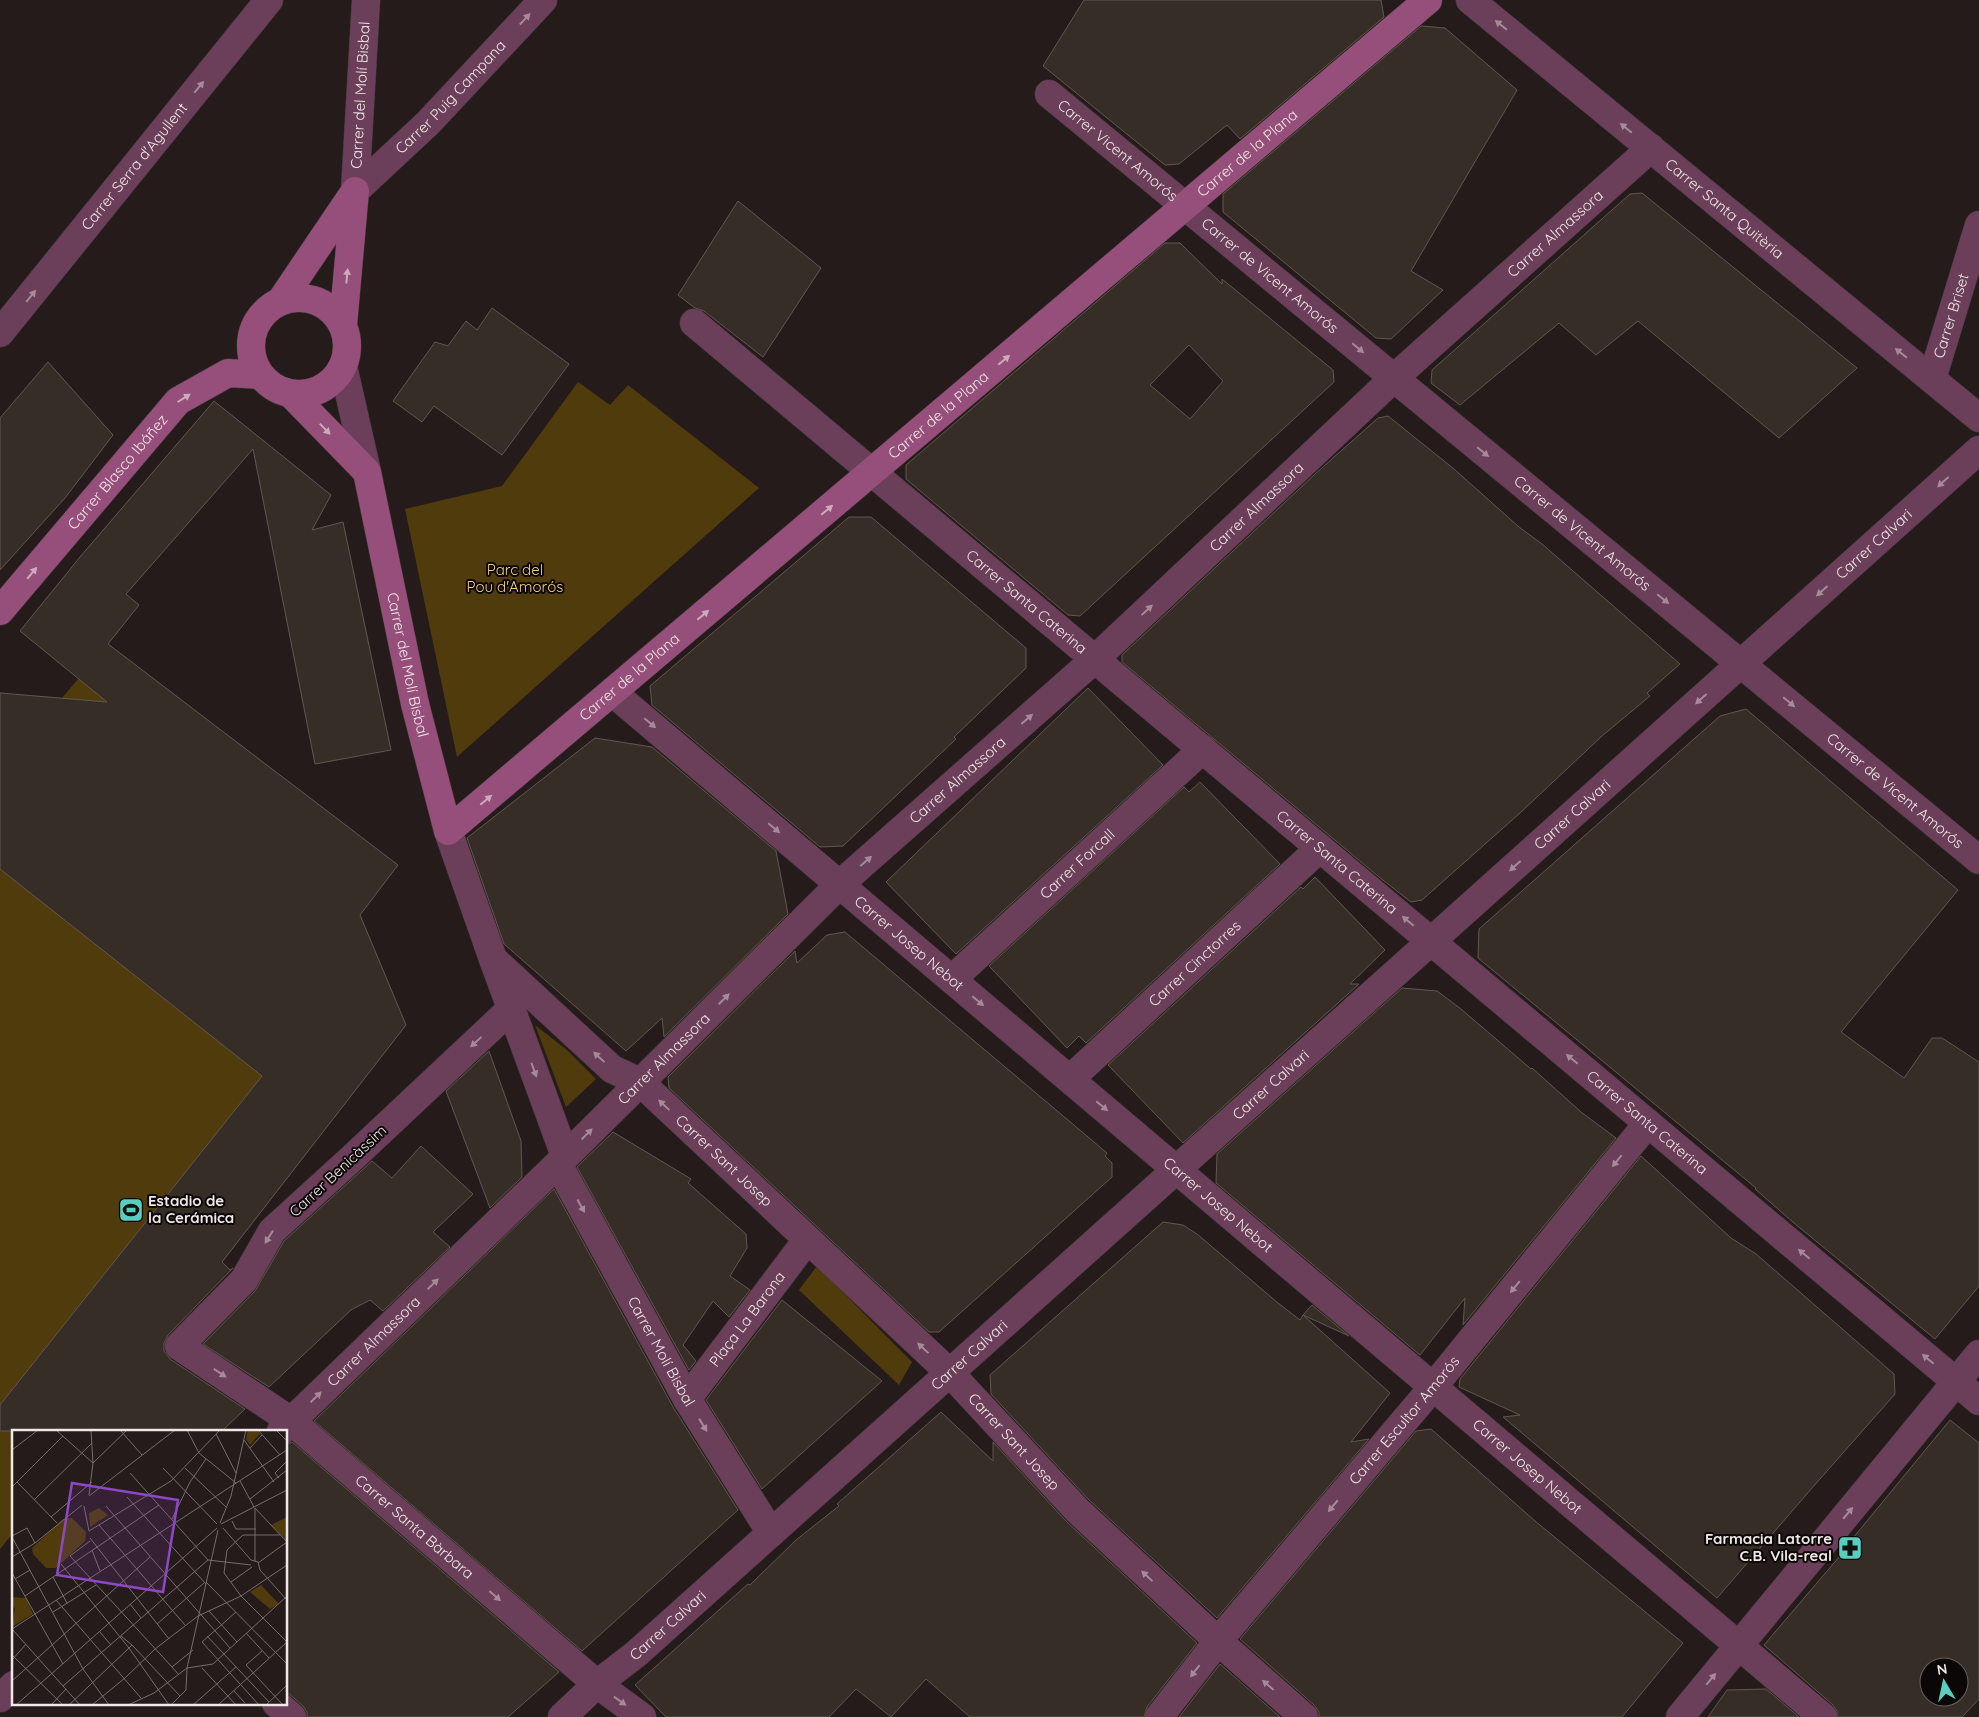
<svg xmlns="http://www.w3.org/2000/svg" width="1979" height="1717" viewBox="0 0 1979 1717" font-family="Quicksand,sans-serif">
<rect width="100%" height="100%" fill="#261b1b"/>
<!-- green -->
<g fill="#4f3b0b">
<path d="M 578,382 L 610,405 L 628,385 L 759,488 L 457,757 L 405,509 L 502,486 Z"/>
<path d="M 108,644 L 398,865 L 360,915 L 406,1025 L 119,1395 L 14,1431 L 14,1532 L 0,1549 L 0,693 L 62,698 Z"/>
<path d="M 535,1025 L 567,1050 L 596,1079 L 566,1107 Z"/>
<path d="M 817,1266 L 912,1362 L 899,1385 L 799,1290 Z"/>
</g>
<!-- building -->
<g fill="#372d27" stroke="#625750" fill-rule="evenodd">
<path d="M 1084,0 L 1381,0 L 1384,17 L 1240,139 L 1227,125 L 1179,164 L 1165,165 L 1043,66 Z"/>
<path d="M 1421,26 L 1445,28 L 1517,90 L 1411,271 L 1443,290 L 1391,339 L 1376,338 L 1223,212 L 1223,194 Z"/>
<path d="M 1642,193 L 1857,368 L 1779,438 L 1638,321 L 1596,355 L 1559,323 L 1460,405 L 1431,383 L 1432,370 L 1630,194 Z"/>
<path d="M 738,201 L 821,268 L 763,357 L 704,311 L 695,308 L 678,295 Z"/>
<path d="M 1165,243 L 1180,243 L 1222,284 L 1222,279 L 1333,370 L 1334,382 L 1080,616 L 1068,615 L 906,479 L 906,465 ZM 1189,345 L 1223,381 L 1190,419 L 1150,385 Z"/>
<path d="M 492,308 L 569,364 L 502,455 L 434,406 L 422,422 L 393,401 L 435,342 L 448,346 L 466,321 L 477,330 Z"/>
<path d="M 48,362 L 113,435 L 65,498 L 0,570 L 0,418 Z"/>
<path d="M 214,401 L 331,495 L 312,530 L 343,522 L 391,750 L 315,764 L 253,449 L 126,594 L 139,605 L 108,644 L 398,865 L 360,915 L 406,1025 L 222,1262 L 230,1270 L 233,1268 L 231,1270 L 168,1335 L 164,1343 L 164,1351 L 170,1359 L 245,1409 L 222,1431 L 0,1431 L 0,1405 L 262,1076 L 0,869 L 0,693 L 107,702 L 20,631 L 80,557 Z"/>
<path d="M 1388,416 L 1454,469 L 1519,527 L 1542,544 L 1680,664 L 1647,693 L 1650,696 L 1602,736 L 1520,813 L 1422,900 L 1411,902 L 1379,877 L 1122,662 L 1122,655 L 1314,475 L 1378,418 Z"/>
<path d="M 849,517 L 871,517 L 1026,648 L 1026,668 L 954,737 L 956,739 L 843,846 L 820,847 L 652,705 L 650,686 Z"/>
<path d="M 1088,688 L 1163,765 L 956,954 L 886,882 Z"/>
<path d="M 1746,709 L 1958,890 L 1841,1032 L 1904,1078 L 1932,1038 L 1942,1038 L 1979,1062 L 1979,1286 L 1935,1339 L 1794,1223 L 1755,1189 L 1756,1188 L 1478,958 L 1479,929 L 1720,716 Z"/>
<path d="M 595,738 L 652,747 L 776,851 L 788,914 L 664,1037 L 662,1018 L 626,1051 L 504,944 L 467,838 Z"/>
<path d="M 1200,782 L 1280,864 L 1086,1043 L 1079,1036 L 1067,1048 L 989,966 L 1184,787 L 1189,792 Z"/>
<path d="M 1315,877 L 1385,950 L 1350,984 L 1359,984 L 1183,1143 L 1108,1065 L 1301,887 L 1303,889 Z"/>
<path d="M 845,932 L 1107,1153 L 1105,1156 L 1112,1163 L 1112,1177 L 939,1332 L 929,1332 L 669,1088 L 668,1077 L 795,951 L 797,963 L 827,935 Z"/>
<path d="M 1402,988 L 1437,991 L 1461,1009 L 1531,1069 L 1532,1068 L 1581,1112 L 1616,1138 L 1463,1325 L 1465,1298 L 1420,1355 L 1216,1183 L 1217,1154 Z"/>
<path d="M 489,1051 L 521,1141 L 522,1177 L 490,1208 L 446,1091 Z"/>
<path d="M 613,1132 L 691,1179 L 688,1183 L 746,1234 L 747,1248 L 730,1276 L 750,1290 L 729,1317 L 713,1301 L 683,1345 L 696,1361 L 689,1370 L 577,1167 Z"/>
<path d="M 421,1146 L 473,1194 L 433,1232 L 450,1247 L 383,1311 L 370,1300 L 351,1310 L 269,1387 L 203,1344 L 255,1291 L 284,1241 L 372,1161 L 392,1178 Z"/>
<path d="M 1641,1156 L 1731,1238 L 1756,1254 L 1894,1374 L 1895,1394 L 1812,1488 L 1717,1598 L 1503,1417 L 1520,1415 L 1459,1387 L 1460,1379 Z"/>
<path d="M 554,1189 L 673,1407 L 738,1510 L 582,1651 L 314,1421 Z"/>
<path d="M 1163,1222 L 1183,1225 L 1197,1234 L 1278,1303 L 1300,1320 L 1303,1315 L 1390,1393 L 1351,1442 L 1369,1439 L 1217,1618 L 1088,1499 L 991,1394 L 990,1375 Z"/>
<path d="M 782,1300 L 882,1381 L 762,1489 L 706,1400 Z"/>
<path d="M 1312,1305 L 1349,1336 L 1303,1315 Z"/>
<path d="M 941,1412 L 993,1461 L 993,1442 L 1066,1521 L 1197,1643 L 1147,1707 L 1144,1717 L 970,1717 L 926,1679 L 891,1717 L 856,1689 L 829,1717 L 666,1717 L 635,1685 L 748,1584 L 750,1585 L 796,1540 L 839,1506 L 837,1504 Z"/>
<path d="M 1950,1420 L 1979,1443 L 1979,1699 L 1962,1717 L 1838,1717 L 1837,1711 L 1833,1705 L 1764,1645 L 1840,1556 L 1839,1555 ZM 1929,1667 L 1959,1667 L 1959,1697 L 1929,1697 Z"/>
<path d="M 1431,1429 L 1535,1521 L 1683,1643 L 1622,1717 L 1319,1717 L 1319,1712 L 1314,1705 L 1240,1639 L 1416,1431 Z"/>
<path d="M 292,1442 L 559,1672 L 508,1717 L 307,1717 L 307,1712 L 303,1706 L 286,1691 L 286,1445 Z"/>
<path d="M 1220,1664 L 1280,1717 L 1179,1717 Z"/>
<path d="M 1766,1689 L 1799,1717 L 1708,1717 L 1727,1690 Z"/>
</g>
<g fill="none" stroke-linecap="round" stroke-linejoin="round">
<defs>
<g id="pedestrian">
<path id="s1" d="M 952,979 L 1203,749"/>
<path id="s2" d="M 1070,1079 L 1320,848"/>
</g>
<g id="minor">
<path id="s3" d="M 1470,0 L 1979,418"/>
<path id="s4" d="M 1049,94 L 1979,860"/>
<path id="s5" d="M 355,191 L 428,123 L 543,0"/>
<path id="s6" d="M 355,191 L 366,0"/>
<path id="s7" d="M 694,323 L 1979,1401"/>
<path id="s8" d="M 0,333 L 269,0"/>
<path d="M 343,366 L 367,472"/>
<path id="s9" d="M 1932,379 L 1979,225"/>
<path id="s10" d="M 612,692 L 1823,1717"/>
<path d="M 448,831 L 493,959 L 565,1156"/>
<path id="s11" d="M 493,959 L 612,1069 L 640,1082 L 950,1373 L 1077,1510 L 1218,1641 L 1304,1717"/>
<path id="s12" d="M 512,1008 L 350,1160 L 272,1231 L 244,1280 L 179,1346 L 291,1421 L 597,1684 L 642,1717"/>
<path id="s13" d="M 558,1164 L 687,1399 L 771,1533"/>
<path id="s14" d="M 687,1399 L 807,1240"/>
<path id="s15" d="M 281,1431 L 558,1164 L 840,884 L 1095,659 L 1394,378 L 1651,148"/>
<path d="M 0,1698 L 14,1685"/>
<path d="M 276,1703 L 292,1717"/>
<path id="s16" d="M 1159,1717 L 1218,1641 L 1433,1387 L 1648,1123"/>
</g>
<g id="tertiary">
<path id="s17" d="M 562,1717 L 597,1684 L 636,1654 L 1979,450"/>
<path d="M 1680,1717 L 1979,1354"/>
</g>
<g id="secondary">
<circle cx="299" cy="346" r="48"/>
<path d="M 280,302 L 355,191 L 343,325"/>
<path id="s18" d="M 291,394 L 367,472 L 415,704 L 448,831 L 1428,0"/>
<path id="s19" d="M 0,611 L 178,401 L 228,373 L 259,375"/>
</g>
</defs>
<!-- pedestrian casing -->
<use href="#pedestrian" stroke="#423838" stroke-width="29"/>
<!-- minor casing -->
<use href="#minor" stroke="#423838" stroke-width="29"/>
<!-- tertiary casing -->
<use href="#tertiary" stroke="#423838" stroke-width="29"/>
<!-- secondary casing -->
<use href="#secondary" stroke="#423838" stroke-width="29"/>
<!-- pedestrian -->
<use href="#pedestrian" stroke="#6b3e59" stroke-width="28"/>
<!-- minor -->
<use href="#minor" stroke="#6b3e59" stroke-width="28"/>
<!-- tertiary -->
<use href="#tertiary" stroke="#6b3e59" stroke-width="28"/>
<!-- secondary -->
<use href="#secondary" stroke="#964f7b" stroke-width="28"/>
</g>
<!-- one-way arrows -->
<defs><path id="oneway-solid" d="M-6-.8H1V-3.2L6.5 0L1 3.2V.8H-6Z" transform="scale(1.25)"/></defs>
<g fill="#a78a99">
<use href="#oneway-solid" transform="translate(525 19) rotate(-47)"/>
<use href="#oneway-solid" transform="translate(1501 25) rotate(-141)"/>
<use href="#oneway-solid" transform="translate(199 87) rotate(-51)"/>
<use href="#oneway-solid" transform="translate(1626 128) rotate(-141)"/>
<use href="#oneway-solid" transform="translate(31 296) rotate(-51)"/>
<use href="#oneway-solid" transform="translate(1358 348) rotate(40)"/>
<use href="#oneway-solid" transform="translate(1901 353) rotate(-141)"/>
<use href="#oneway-solid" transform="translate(1483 452) rotate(39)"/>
<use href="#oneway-solid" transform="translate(1943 482) rotate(138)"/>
<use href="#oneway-solid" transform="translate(1822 591) rotate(138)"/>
<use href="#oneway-solid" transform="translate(1663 599) rotate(39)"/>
<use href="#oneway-solid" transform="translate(1147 610) rotate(-43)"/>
<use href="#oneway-solid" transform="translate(1701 699) rotate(138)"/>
<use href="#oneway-solid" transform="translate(1789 702) rotate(40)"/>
<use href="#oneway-solid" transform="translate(1027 719) rotate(-41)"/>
<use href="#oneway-solid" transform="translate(650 723) rotate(40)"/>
<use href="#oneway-solid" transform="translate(774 828) rotate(40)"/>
<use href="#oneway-solid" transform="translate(866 861) rotate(-41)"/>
<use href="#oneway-solid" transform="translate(1515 866) rotate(138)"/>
<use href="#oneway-solid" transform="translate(1408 921) rotate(-140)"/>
<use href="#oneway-solid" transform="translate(724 999) rotate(-45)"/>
<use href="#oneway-solid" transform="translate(978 1001) rotate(40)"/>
<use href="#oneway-solid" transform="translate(476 1042) rotate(137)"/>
<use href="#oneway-solid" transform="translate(599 1057) rotate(-137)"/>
<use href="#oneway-solid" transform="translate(1572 1059) rotate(-140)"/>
<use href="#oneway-solid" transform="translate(534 1070) rotate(70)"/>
<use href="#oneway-solid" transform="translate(664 1105) rotate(-137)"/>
<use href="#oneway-solid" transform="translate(1102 1106) rotate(40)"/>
<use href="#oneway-solid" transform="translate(587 1134) rotate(-45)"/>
<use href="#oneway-solid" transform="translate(1617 1161) rotate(129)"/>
<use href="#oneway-solid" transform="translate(581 1206) rotate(61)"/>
<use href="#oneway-solid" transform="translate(269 1237) rotate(122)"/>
<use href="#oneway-solid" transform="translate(1804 1254) rotate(-140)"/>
<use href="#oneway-solid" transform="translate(433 1284) rotate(-44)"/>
<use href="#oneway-solid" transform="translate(1515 1287) rotate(129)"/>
<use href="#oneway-solid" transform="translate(923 1348) rotate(-137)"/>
<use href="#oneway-solid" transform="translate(1928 1359) rotate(-140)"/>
<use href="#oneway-solid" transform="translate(220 1373) rotate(34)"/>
<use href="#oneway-solid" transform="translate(316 1397) rotate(-44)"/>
<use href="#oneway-solid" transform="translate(703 1425) rotate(58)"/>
<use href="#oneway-solid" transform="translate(1333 1506) rotate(130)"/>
<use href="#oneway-solid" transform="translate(1848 1513) rotate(-50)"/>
<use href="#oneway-solid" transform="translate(1147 1576) rotate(-137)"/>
<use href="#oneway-solid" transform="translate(495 1596) rotate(41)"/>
<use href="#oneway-solid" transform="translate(1195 1671) rotate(128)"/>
<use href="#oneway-solid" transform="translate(1711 1679) rotate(-51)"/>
<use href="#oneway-solid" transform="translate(1268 1685) rotate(-139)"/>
<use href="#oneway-solid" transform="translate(620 1701) rotate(36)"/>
</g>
<g fill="#ccabbc">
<use href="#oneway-solid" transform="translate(347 276) rotate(-85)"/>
<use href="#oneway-solid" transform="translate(1004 360) rotate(-40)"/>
<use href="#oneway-solid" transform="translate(184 398) rotate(-32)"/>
<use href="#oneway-solid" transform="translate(325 429) rotate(46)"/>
<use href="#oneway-solid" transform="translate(827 510) rotate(-40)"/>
<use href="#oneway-solid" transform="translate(32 573) rotate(-50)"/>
<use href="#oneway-solid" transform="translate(703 615) rotate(-40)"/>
<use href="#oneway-solid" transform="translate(486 800) rotate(-40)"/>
</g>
<!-- icons -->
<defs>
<symbol id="stadium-square" viewBox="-11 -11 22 22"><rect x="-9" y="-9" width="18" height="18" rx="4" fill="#58cec1" stroke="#0c0707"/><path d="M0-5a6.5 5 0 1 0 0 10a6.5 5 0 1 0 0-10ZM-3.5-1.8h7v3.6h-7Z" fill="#111"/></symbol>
<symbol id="pharmacy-square" viewBox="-11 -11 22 22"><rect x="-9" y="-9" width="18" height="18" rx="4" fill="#58cec1" stroke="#0c0707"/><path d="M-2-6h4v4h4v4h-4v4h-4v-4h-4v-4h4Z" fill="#111"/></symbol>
</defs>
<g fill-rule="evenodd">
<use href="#stadium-square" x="117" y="1196" width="28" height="28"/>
<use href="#pharmacy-square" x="1836" y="1534" width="28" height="28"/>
</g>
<g text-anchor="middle" stroke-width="4" stroke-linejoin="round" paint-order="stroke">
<!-- street labels -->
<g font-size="15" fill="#f0e8e8" stroke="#0c0707">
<text dy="5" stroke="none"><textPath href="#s6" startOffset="96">Carrer del Molí Bisbal</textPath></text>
<text dy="5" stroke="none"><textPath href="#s5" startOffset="134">Carrer Puig Campana</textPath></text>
<text dy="5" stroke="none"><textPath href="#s4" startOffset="89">Carrer Vicent Amorós</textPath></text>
<text dy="5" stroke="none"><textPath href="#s18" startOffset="1525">Carrer de la Plana</textPath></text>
<text dy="5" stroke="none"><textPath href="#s8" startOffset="214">Carrer Serra d'Agullent</textPath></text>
<text dy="5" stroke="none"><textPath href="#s3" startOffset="329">Carrer Santa Quitèria</textPath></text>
<text dy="5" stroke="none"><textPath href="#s15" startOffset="1749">Carrer Almassora</textPath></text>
<text dy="5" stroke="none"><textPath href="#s4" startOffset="286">Carrer de Vicent Amorós</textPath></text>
<text dy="5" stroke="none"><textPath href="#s9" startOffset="66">Carrer Briset</textPath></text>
<text dy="5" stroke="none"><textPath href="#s18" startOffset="1120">Carrer de la Plana</textPath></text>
<text dy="5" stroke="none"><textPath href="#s19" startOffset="182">Carrer Blasco Ibáñez</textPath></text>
<text dy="5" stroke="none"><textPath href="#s15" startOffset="1344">Carrer Almassora</textPath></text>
<text dy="5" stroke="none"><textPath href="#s4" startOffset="691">Carrer de Vicent Amorós</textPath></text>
<text dy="5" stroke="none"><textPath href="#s17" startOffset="1760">Carrer Calvari</textPath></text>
<text dy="5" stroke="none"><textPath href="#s7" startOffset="434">Carrer Santa Caterina</textPath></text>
<text dy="5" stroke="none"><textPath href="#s18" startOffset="306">Carrer del Molí Bisbal</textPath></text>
<text dy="5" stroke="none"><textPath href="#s18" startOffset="715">Carrer de la Plana</textPath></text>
<text dy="5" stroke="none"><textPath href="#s15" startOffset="939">Carrer Almassora</textPath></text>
<text dy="5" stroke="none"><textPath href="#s4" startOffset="1096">Carrer de Vicent Amorós</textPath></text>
<text dy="5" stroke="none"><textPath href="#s17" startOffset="1355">Carrer Calvari</textPath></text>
<text dy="5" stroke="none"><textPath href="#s7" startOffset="839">Carrer Santa Caterina</textPath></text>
<text dy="5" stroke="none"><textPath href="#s1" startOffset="170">Carrer Forcall</textPath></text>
<text dy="5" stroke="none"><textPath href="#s10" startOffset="389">Carrer Josep Nebot</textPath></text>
<text dy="5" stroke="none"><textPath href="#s2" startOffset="170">Carrer Cinctorres</textPath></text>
<text dy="5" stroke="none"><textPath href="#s15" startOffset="534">Carrer Almassora</textPath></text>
<text dy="5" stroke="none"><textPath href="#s17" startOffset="950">Carrer Calvari</textPath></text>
<text dy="5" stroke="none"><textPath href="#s7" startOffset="1244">Carrer Santa Caterina</textPath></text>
<text dy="5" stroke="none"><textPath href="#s11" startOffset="308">Carrer Sant Josep</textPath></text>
<text transform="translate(338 1171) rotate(-43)" y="5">Carrer Benicàssim</text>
<text dy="5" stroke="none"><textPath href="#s10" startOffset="794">Carrer Josep Nebot</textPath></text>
<text dy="5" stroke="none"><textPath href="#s14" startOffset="100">Plaça La Barona</textPath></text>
<text dy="5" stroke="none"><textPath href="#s15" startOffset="129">Carrer Almassora</textPath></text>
<text dy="5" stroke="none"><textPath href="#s13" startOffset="214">Carrer Molí Bisbal</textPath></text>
<text dy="5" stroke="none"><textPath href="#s17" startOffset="545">Carrer Calvari</textPath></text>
<text dy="5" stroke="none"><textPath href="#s16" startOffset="385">Carrer Escultor Amorós</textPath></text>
<text dy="5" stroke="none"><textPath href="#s11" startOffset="712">Carrer Sant Josep</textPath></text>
<text dy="5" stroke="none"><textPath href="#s10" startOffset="1199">Carrer Josep Nebot</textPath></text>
<text dy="5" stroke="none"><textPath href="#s12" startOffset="774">Carrer Santa Bàrbara</textPath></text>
<text dy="5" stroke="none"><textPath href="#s17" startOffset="140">Carrer Calvari</textPath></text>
</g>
<!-- park labels -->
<g font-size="15" fill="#f7d183" stroke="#0c0707">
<text x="515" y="575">Parc del<tspan x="515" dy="17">Pou d'Amorós</tspan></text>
</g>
<!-- poi labels -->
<g font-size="15" font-weight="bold" fill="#f0e8e8" stroke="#0c0707" text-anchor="start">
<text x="148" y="1206">Estadio de<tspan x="148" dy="17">la Cerámica</tspan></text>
<text x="1832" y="1544" text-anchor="end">Farmacia Latorre<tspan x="1832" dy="17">C.B. Vila-real</tspan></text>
</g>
</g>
<!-- overview -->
<g transform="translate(12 1430)">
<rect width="275" height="275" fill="#261b1b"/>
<path d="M 236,0 L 245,0 L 248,4 L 238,15 L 234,9 ZM 87,78 L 96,85 L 78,97 L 77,83 ZM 275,87 L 275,111 L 259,95 ZM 60,88 L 74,102 L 73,111 L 44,138 L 34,138 L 21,124 L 20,118 L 51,89 ZM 249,155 L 267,174 L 258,179 L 238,162 ZM 0,167 L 14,168 L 21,184 L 0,197 L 3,178 L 0,177 Z" fill="#4f3b0b"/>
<path fill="none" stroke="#776d6d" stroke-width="1" d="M 44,0 L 81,33 L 115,0M 108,0 L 130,25M 175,0 L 187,23 L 224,53M 246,0 L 268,25M 264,0 L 275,11M 204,4 L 224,43M 232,10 L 262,52M 238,18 L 250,5M 0,20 L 26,0M 151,38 L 205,94M 173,38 L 214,77M 118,43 L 196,130 L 239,135M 267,48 L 263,43 L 275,31M 228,51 L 242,77M 5,52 L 45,93M 0,57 L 51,6M 77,65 L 81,33 L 79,0M 77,66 L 163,0M 115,67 L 194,154M 238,69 L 275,40M 22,70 L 80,13M 72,76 L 77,101 L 159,51 L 208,0M 94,76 L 218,218M 243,78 L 243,131M 243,78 L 275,112M 39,87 L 80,52M 160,89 L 178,52 L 194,29M 220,91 L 224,99 L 244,99M 208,93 L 219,66 L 234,0M 209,94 L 275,60M 87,95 L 173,195M 211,98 L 239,130M 268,105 L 231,105 L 215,120 L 212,143 L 229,166 L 275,212M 0,106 L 15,98 L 23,113M 0,107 L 71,239 L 97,275M 78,108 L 157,209M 78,111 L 58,126 L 160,237M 80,120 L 88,141M 0,127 L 23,113 L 70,75M 239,130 L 246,132 L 248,140 L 274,169M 246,133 L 275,112M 49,134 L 117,218 L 120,215 L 109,206M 0,143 L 51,234M 41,147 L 55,173M 3,149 L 18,140M 194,152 L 275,234M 219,152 L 240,137M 13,166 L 147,75M 44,170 L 129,268M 118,174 L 129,188M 197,181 L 225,212M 41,182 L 84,155M 224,182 L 190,212 L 247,275M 145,194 L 192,153M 0,199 L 275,20M 0,199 L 68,275M 87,201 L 99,215M 234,203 L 257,228M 195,206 L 257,272M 120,215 L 168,266M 250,221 L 234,235 L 271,275M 0,225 L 51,275M 0,230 L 14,214M 175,238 L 201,234 L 275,166M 190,238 L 224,275M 167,245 L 160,237 L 181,220M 0,251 L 138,127M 51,256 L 196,130M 222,261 L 233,273M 4,275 L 205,98M 39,275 L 54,259M 57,275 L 117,218 L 157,275M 80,275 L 113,248 L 143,219 L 186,186 L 229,166 L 275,135M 116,275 L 142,263 L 175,238M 159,275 L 174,260 L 175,238 L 206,100M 181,275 L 224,237M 206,275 L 275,212M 254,275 L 275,255"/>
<path fill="#8d48c5" fill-opacity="0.15" stroke="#8d48c5" stroke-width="2.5" d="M 60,53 L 166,70 L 151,162 L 45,145 Z"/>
<rect width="275" height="275" fill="none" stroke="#f0e8e8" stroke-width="2.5"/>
</g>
<!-- north arrow -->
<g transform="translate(1944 1682) rotate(351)"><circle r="24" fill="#0c0707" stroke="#676161"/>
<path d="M0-4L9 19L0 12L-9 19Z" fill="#58cec1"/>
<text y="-8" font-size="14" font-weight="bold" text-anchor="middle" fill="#f0e8e8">N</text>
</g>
</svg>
